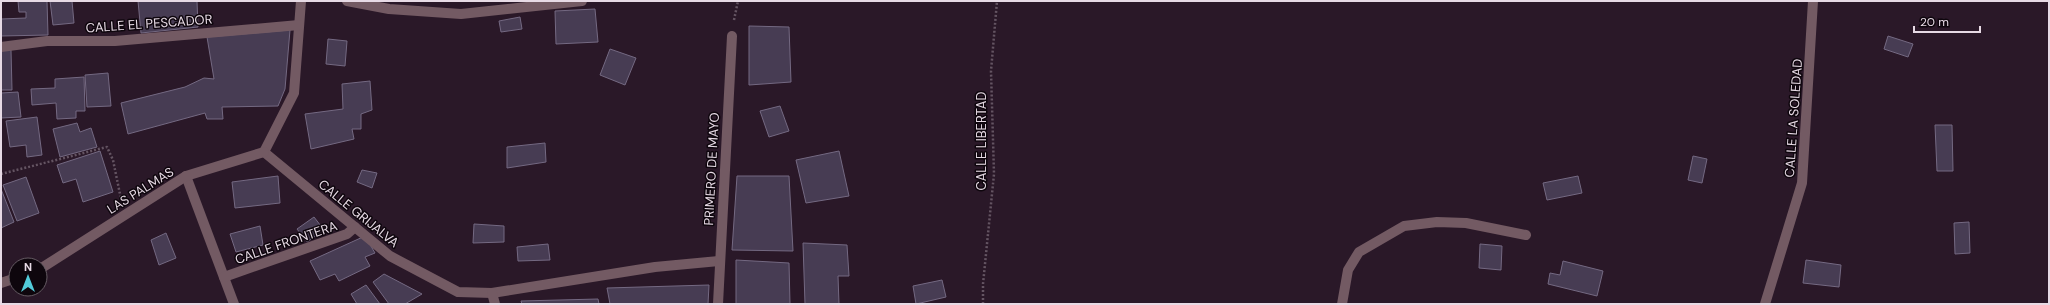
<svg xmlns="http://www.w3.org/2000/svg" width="2050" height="305" viewBox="0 0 2050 305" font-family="'DM Sans',sans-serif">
<rect width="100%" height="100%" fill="#2a1828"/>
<!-- building -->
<g fill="#473c53" stroke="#746982">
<path d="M 18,1 L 47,1 L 48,35 L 1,36 L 1,19 L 26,18 L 26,12 L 19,12 Z"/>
<path d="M 50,1 L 72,1 L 74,23 L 53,25 Z"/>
<path d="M 138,1 L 197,1 L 198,27 L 141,33 Z"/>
<path d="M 595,9 L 598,42 L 556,44 L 555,11 Z"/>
<path d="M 520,17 L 522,29 L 501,32 L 499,21 Z"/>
<path d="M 749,26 L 789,27 L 791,82 L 749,85 Z"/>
<path d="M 290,30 L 285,89 L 278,106 L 222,107 L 223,119 L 207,119 L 205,113 L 128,134 L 121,103 L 185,87 L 204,78 L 214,79 L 207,37 Z"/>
<path d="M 1888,36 L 1913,44 L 1908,57 L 1884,49 Z"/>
<path d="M 328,39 L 347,41 L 345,66 L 326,64 Z"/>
<path d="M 610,49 L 636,58 L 625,85 L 600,75 Z"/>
<path d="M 1,50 L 11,50 L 12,90 L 1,90 Z"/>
<path d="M 108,73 L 111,106 L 87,107 L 85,75 Z"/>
<path d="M 84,77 L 85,111 L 76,111 L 76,118 L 57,119 L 56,103 L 32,105 L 31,89 L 55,88 L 55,79 Z"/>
<path d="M 370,81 L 372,110 L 361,114 L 361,129 L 352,129 L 354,139 L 311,149 L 305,114 L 343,109 L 342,84 Z"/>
<path d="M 18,92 L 21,117 L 1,118 L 1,93 Z"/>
<path d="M 780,106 L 789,131 L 769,137 L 760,111 Z"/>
<path d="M 37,117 L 42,155 L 27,157 L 26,145 L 10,147 L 6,121 Z"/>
<path d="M 77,123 L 80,132 L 91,128 L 97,147 L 60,157 L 53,129 Z"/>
<path d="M 1935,125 L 1952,125 L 1953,171 L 1937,171 Z"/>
<path d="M 545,143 L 546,162 L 507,168 L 507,147 Z"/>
<path d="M 100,151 L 113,192 L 83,202 L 76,179 L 63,183 L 57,165 Z"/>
<path d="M 839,151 L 849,196 L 806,203 L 796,160 Z"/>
<path d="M 1693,156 L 1707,159 L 1702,183 L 1688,180 Z"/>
<path d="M 362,170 L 377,173 L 372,188 L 357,182 Z"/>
<path d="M 278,176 L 280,203 L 235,208 L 232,182 Z"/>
<path d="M 737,176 L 789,176 L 793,251 L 732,250 Z"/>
<path d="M 1578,176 L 1582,193 L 1547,200 L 1543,183 Z"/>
<path d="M 26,177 L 39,213 L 17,221 L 3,185 Z"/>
<path d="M 1,189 L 14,222 L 1,228 Z"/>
<path d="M 314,217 L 324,230 L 307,242 L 297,229 Z"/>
<path d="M 1969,222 L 1970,253 L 1955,254 L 1954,223 Z"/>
<path d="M 474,224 L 504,226 L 504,242 L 473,243 Z"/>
<path d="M 260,226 L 263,245 L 236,252 L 230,234 Z"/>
<path d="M 166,233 L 176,258 L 159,265 L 151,240 Z"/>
<path d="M 365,236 L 375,253 L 365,257 L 370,266 L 339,281 L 335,274 L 320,280 L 310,261 Z"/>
<path d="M 803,243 L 847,245 L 849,276 L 838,276 L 839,304 L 805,304 Z"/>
<path d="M 548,244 L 550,260 L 518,261 L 517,247 Z"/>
<path d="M 1480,244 L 1502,246 L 1501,270 L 1479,268 Z"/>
<path d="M 736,260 L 789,263 L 790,304 L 736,304 Z"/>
<path d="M 1806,260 L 1841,265 L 1839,287 L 1803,283 Z"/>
<path d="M 1563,261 L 1603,271 L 1597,296 L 1548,284 L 1550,273 L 1560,275 Z"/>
<path d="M 384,274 L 422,294 L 405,304 L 389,304 L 373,282 Z"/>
<path d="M 942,280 L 946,297 L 916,304 L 913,286 Z"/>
<path d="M 366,285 L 380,304 L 357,304 L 351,294 Z"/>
<path d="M 709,285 L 708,304 L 610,304 L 607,288 Z"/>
<path d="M 598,299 L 599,304 L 522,304 L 521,301 Z"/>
</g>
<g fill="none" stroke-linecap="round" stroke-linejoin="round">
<!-- path -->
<g stroke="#645462" stroke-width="2.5" stroke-dasharray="2 2" stroke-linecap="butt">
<path d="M 734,20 L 738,1"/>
<path d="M 1,174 L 107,147 L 113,160 L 121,199"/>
<path d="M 983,304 L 983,284 L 994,174 L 991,71 L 997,1"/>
</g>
<!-- minor -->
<g stroke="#735a63" stroke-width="10">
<path d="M 301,1 L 294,93 L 264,152 L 390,256 L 458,292 L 492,293 L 655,267 L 719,261"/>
<path d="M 347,1 L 389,9 L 461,14 L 582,1"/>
<path d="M 1,47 L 47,41 L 115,41 L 299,25"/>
<path d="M 186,176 L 234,304"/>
<path d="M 40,269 L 186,176 L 264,152"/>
<path d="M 224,277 L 347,234 L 355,227"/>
<path d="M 1,283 L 16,278"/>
<path d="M 492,293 L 495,304"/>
<path d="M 718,304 L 732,36"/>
<path d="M 1342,304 L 1348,270 L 1359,252 L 1404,226 L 1437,222 L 1466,223 L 1526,235"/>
<path d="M 1765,304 L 1802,183 L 1813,1"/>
</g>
</g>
<g text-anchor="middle" stroke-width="3" stroke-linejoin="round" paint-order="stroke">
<!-- street labels -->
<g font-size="13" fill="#e7dae5" stroke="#0e060d">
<text transform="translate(149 23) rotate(-4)" y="5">CALLE EL PESCADOR</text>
<text transform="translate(1793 118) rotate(-86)" y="5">CALLE LA SOLEDAD</text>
<text transform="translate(981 141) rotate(-90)" y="5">CALLE LIBERTAD</text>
<text transform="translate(711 169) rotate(-87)" y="5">PRIMERO DE MAYO</text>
<text transform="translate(140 190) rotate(-32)" y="5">LAS PALMAS</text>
<text transform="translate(359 213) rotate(39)" y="5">CALLE GRIJALVA</text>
<text transform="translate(286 242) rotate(-19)" y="5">CALLE FRONTERA</text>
</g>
</g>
<!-- border -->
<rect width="2050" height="305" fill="none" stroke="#e7dae5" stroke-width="4"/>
<!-- north arrow -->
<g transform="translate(28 277)"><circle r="19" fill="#0e060d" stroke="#655b63"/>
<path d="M0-3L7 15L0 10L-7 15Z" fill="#52cbd9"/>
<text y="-6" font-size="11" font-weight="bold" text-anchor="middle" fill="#e7dae5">N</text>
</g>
<!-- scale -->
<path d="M1914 26v6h66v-6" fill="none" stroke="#e7dae5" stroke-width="2"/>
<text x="1920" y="26" font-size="12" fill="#e7dae5" stroke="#0e060d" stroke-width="3" paint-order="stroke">20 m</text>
</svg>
